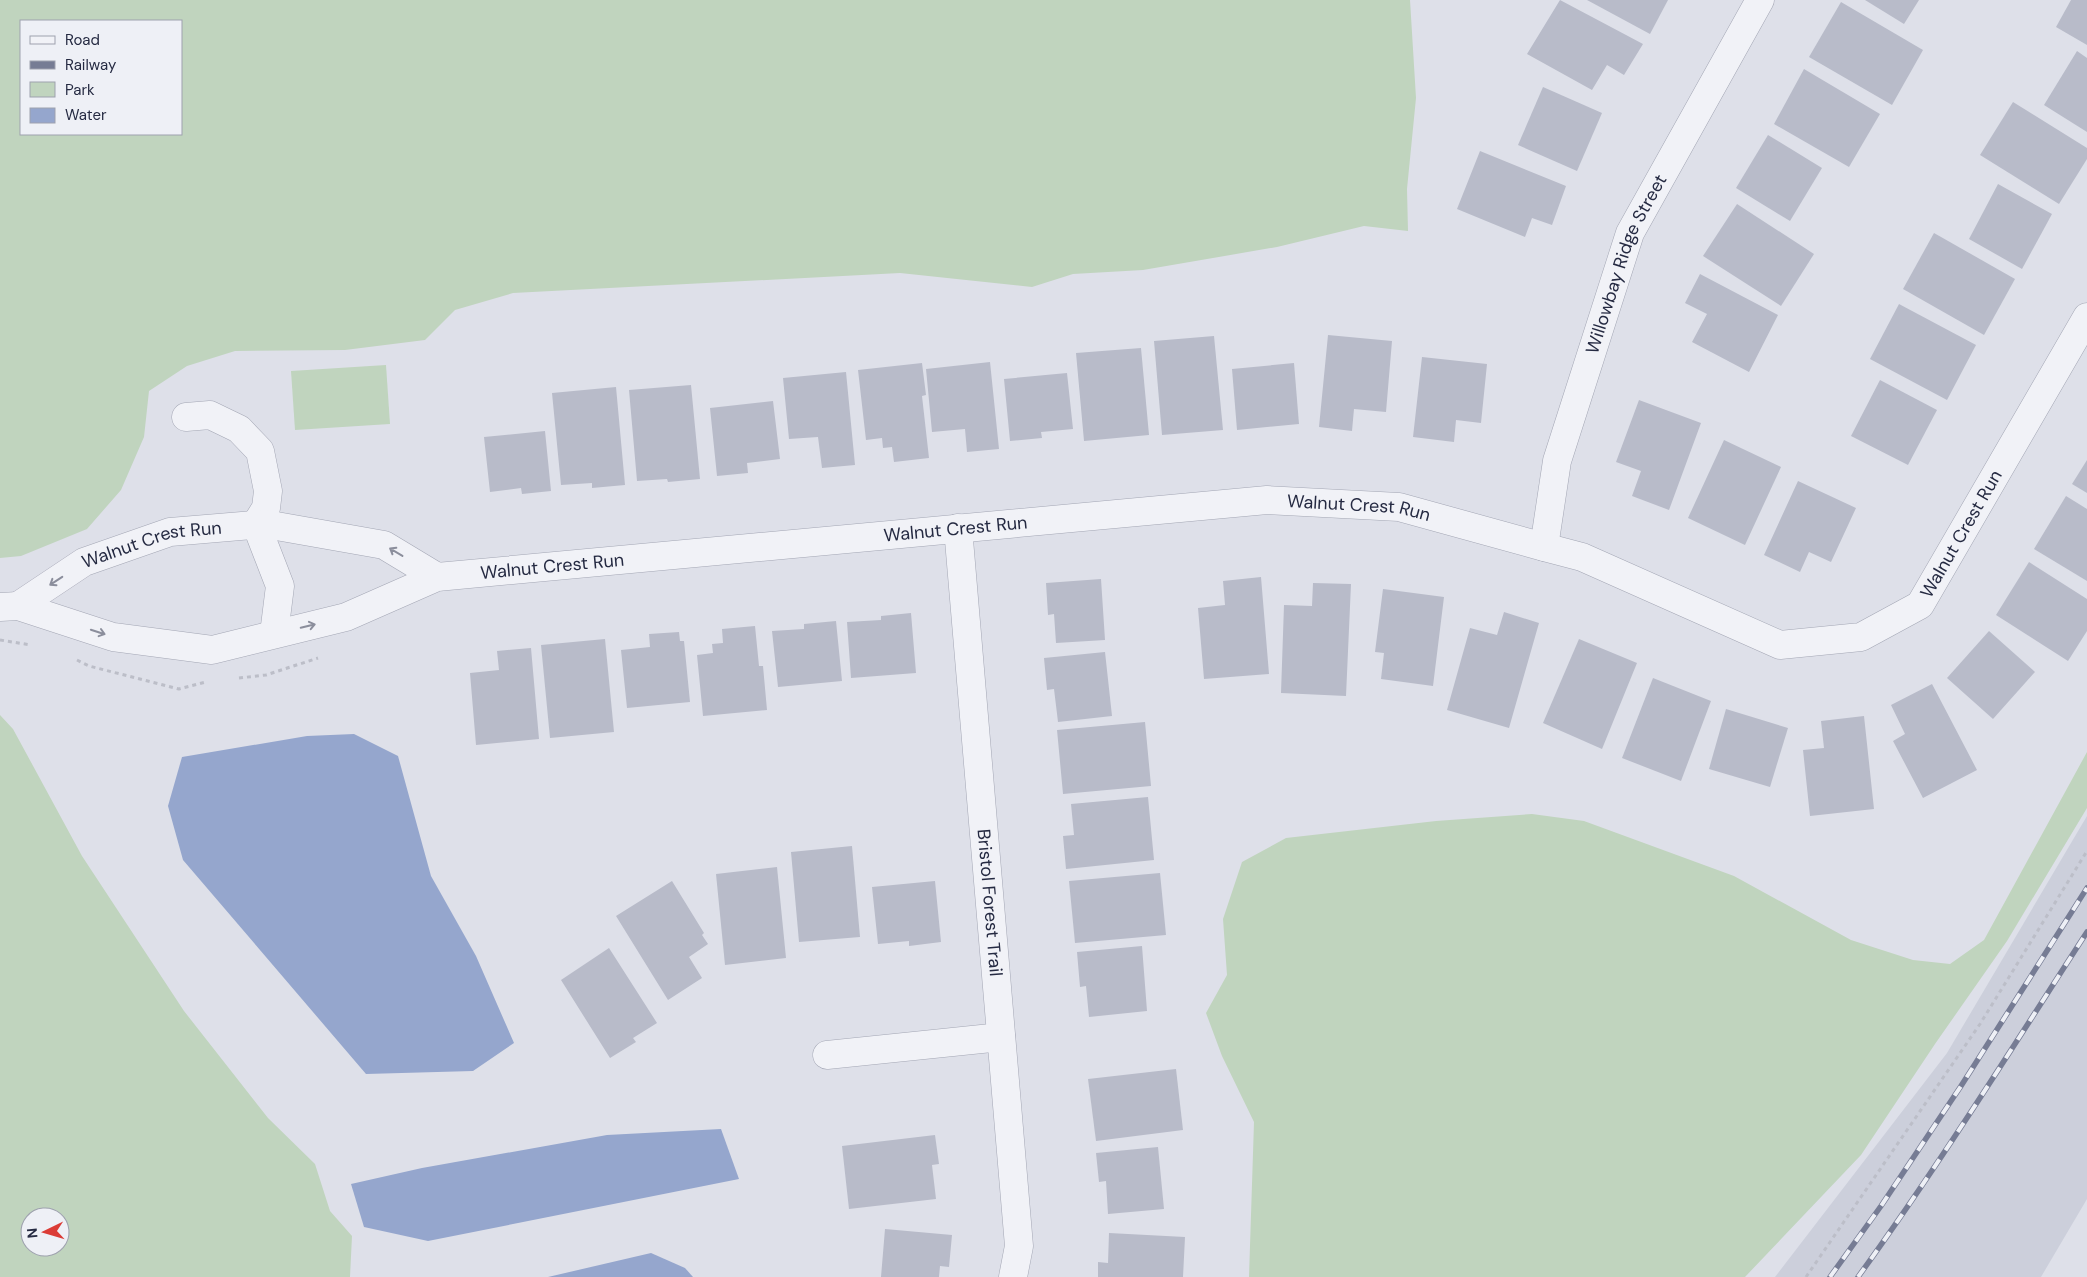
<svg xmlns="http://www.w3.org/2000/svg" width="2087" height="1277" viewBox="0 0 2087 1277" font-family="'DM Sans',sans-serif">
<rect width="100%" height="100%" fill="#dee0e9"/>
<!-- built -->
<path fill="#cccfdb" d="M 2087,816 L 2087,1199 L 2041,1277 L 1775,1277 L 1947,1053 Z"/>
<!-- green -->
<g fill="#c0d4be" fill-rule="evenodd">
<path d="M 0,0 L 1410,0 L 1416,98 L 1407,189 L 1408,231 L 1364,226 L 1277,247 L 1143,270 L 1073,274 L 1032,287 L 900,273 L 513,293 L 455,310 L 425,340 L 345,350 L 235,351 L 187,366 L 149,391 L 144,437 L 121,490 L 87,529 L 21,556 L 0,558 ZM 181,21 L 181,134 L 21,134 L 21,21 Z"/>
<path d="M 386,365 L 390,424 L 295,430 L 291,371 Z"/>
<path d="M 0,715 L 13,729 L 82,856 L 184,1011 L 268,1118 L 315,1164 L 330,1211 L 352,1236 L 350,1277 L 0,1277 ZM 30,1217 L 60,1217 L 60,1247 L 30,1247 Z"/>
<path d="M 2087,752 L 2087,808 L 2007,941 L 1935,1044 L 1861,1155 L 1745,1277 L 1249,1277 L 1254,1122 L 1222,1056 L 1206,1013 L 1227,975 L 1223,919 L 1242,862 L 1286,838 L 1436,821 L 1532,814 L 1584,821 L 1734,876 L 1851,940 L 1913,960 L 1950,964 L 1984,940 Z"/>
</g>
<!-- water -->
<g fill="#95a6cd">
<path d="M 354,734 L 398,756 L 431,876 L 476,956 L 514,1043 L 473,1071 L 366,1074 L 183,860 L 168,806 L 182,757 L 307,736 Z"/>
<path d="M 721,1129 L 739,1179 L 428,1241 L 364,1227 L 351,1184 L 422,1168 L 607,1135 Z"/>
<path d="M 651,1253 L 685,1268 L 693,1277 L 548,1277 Z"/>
</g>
<!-- building -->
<g fill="#b8bbc9">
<path d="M 1560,0 L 1643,44 L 1624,75 L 1607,65 L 1592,90 L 1527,54 Z"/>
<path d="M 1587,0 L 1668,0 L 1650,34 Z"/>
<path d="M 1865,0 L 1919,0 L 1904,24 Z"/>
<path d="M 2071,0 L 2087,0 L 2087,45 L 2056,27 Z"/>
<path d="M 1841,2 L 1923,50 L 1892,105 L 1809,57 Z"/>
<path d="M 2077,51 L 2087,58 L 2087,132 L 2044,105 Z"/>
<path d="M 1804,69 L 1880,114 L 1849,167 L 1774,124 Z"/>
<path d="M 1543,87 L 1602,113 L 1577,171 L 1518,145 Z"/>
<path d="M 2013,102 L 2087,148 L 2087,159 L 2059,204 L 1980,155 Z"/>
<path d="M 1768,135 L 1822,168 L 1790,221 L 1736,188 Z"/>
<path d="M 1480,151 L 1566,186 L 1552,225 L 1532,218 L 1525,237 L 1457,209 Z"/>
<path d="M 1998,184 L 2052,214 L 2022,269 L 1969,239 Z"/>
<path d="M 1737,204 L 1814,254 L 1781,306 L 1703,256 Z"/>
<path d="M 1934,233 L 2015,279 L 1984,335 L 1903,289 Z"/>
<path d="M 1700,274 L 1778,315 L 1749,372 L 1692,342 L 1707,314 L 1685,303 Z"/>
<path d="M 1899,304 L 1976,345 L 1947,400 L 1870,359 Z"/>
<path d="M 1328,335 L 1392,341 L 1386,412 L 1354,409 L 1352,431 L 1319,427 Z"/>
<path d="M 1214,336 L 1223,430 L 1162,435 L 1154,341 Z"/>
<path d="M 1141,348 L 1149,435 L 1084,441 L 1076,353 Z"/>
<path d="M 1422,357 L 1487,364 L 1481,423 L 1456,420 L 1454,442 L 1413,437 Z"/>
<path d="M 990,362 L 999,449 L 967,452 L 965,429 L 932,432 L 926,369 Z"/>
<path d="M 922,363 L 926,395 L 922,396 L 929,458 L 894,462 L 892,447 L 883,448 L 882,438 L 866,440 L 858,370 Z"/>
<path d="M 1294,363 L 1299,424 L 1237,430 L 1232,369 Z"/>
<path d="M 846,372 L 855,465 L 822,468 L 818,437 L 789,439 L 783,378 Z"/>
<path d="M 1067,373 L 1073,429 L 1041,432 L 1042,438 L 1010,441 L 1004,379 Z"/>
<path d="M 1880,380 L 1937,410 L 1908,465 L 1851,436 Z"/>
<path d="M 691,385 L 700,479 L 668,482 L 667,479 L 637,481 L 629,390 Z"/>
<path d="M 616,387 L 625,485 L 592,488 L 592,483 L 561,485 L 552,393 Z"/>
<path d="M 1639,400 L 1701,423 L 1669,510 L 1632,496 L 1641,471 L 1616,462 Z"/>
<path d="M 773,401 L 780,459 L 747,463 L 748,473 L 717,476 L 710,408 Z"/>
<path d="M 545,431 L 551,491 L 522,494 L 521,488 L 490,492 L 484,437 Z"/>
<path d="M 1724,440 L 1781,467 L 1745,545 L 1688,518 Z"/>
<path d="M 2087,460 L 2087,493 L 2072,484 Z"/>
<path d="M 1798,481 L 1856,508 L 1831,562 L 1809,552 L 1800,572 L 1764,555 Z"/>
<path d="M 2066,496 L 2087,509 L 2087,581 L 2034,549 Z"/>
<path d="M 2029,562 L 2087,599 L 2087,631 L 2068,661 L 1996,615 Z"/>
<path d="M 1261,577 L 1269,674 L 1204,679 L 1198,608 L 1225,605 L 1223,581 Z"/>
<path d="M 1101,579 L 1105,640 L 1056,643 L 1054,614 L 1048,615 L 1046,583 Z"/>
<path d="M 1313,583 L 1351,584 L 1346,696 L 1281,693 L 1284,605 L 1312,606 Z"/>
<path d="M 1383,589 L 1444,597 L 1433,686 L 1381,679 L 1384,653 L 1375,652 Z"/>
<path d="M 1504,612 L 1539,623 L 1509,728 L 1447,710 L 1470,628 L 1497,635 Z"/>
<path d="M 911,613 L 916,673 L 851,678 L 847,622 L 881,620 L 881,616 Z"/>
<path d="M 836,621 L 842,681 L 778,687 L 772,631 L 804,629 L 804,624 Z"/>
<path d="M 755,626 L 759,666 L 763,666 L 767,710 L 703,716 L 697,655 L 713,653 L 712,644 L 723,643 L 722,629 Z"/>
<path d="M 1989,631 L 2035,672 L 1993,719 L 1947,678 Z"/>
<path d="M 679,632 L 680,641 L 684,641 L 690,702 L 627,708 L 621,650 L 650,647 L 649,634 Z"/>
<path d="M 605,639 L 614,732 L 550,738 L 541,645 Z"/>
<path d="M 1579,639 L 1637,663 L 1602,749 L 1543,723 Z"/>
<path d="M 531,648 L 539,739 L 476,745 L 470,673 L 499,670 L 497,651 Z"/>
<path d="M 1105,652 L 1112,716 L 1058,722 L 1054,689 L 1047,690 L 1044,658 Z"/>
<path d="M 1653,678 L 1711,701 L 1681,781 L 1622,758 Z"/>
<path d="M 1932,684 L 1977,770 L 1923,798 L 1893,741 L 1905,734 L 1891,705 Z"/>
<path d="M 1726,709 L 1788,728 L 1770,787 L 1709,769 Z"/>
<path d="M 1864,716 L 1874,809 L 1810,816 L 1803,750 L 1824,748 L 1821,721 Z"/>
<path d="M 1145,722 L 1151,786 L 1063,794 L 1057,730 Z"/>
<path d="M 1148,797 L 1154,860 L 1066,869 L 1063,836 L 1074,835 L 1071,804 Z"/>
<path d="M 852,846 L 860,937 L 799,942 L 791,852 Z"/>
<path d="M 777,867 L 786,958 L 725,965 L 716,874 Z"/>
<path d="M 1160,873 L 1166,935 L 1075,943 L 1069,881 Z"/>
<path d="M 672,881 L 704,933 L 702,935 L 708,944 L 689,957 L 702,978 L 668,1000 L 616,916 Z"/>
<path d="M 935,881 L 941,942 L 909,946 L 909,941 L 878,944 L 872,887 Z"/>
<path d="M 1142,946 L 1147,1011 L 1089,1017 L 1086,986 L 1080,987 L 1077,952 Z"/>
<path d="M 609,948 L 657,1023 L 633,1038 L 636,1042 L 610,1058 L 561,980 Z"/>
<path d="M 1176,1069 L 1183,1130 L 1096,1141 L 1088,1079 Z"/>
<path d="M 935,1135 L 939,1164 L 932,1165 L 936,1199 L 849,1209 L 842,1146 Z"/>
<path d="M 1158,1147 L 1164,1209 L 1108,1214 L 1106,1181 L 1099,1182 L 1096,1153 Z"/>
<path d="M 885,1229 L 952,1235 L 949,1267 L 940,1266 L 939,1277 L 881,1277 Z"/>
<path d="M 1109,1233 L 1185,1237 L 1183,1277 L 1098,1277 L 1098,1262 L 1108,1263 Z"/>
</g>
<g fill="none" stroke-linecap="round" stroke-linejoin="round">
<defs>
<g id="minor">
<path d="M 186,417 L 210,415 L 239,429 L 260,451 L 268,491 L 266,508 L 256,524 L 280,586 L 274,634"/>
<path id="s1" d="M 958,528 L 1019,1246 L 1013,1277"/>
<path id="s2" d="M 1544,547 L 1557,461 L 1630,233 L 1760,0"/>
<path id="s3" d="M 18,606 L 84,562 L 170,532 L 265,524 L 384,545 L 437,577"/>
<path id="s4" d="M 0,607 L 18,606 L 113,637 L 212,650 L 346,617 L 437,577 L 1267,500 L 1399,507 L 1544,547 L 1582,557 L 1780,645 L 1861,637 L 1920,605 L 2087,317"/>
<path d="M 827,1055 L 1001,1037"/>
</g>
</defs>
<!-- minor casing -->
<use href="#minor" stroke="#a3a6b4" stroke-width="29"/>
<!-- path -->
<g stroke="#bcbec8" stroke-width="3" stroke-dasharray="4 4" stroke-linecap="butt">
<path d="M 0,640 L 31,645"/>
<path d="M 77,660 L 89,666 L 179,689 L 206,682"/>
<path d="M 239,678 L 266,675 L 318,658"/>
<path d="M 1806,1277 L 1980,1024 L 2087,851"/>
</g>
<!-- minor -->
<use href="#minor" stroke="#f1f2f7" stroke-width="28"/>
<defs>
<g id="rail">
<path d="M 1830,1277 L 1881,1206 L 1961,1086 L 2087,888"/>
<path d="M 1858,1277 C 1939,1165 2012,1048 2087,932"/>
</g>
</defs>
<!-- rail casing -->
<use href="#rail" stroke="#767c94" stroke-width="5.5"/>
<!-- rail -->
<use href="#rail" stroke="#eef0f6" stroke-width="4" stroke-dasharray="11" stroke-linecap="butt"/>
</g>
<!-- one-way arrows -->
<defs><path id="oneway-shaft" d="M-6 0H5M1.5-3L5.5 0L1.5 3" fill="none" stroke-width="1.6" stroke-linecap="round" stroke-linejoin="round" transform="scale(1.25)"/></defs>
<g stroke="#8b8e9c">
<use href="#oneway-shaft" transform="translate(396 552) rotate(-149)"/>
<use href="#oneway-shaft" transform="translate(56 581) rotate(147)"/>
<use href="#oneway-shaft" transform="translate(308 626) rotate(-14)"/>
<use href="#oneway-shaft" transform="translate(98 632) rotate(18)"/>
</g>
<g text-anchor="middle" stroke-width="4" stroke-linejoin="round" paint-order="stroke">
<!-- street labels -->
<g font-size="18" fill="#252a42" stroke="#eef0f6">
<text dy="6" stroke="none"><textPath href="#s2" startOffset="296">Willowbay Ridge Street</textPath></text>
<text dy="6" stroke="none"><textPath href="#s4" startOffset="1381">Walnut Crest Run</textPath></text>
<text dy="6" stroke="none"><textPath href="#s4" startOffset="976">Walnut Crest Run</textPath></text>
<text dy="6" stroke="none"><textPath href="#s4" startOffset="2058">Walnut Crest Run</textPath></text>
<text dy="6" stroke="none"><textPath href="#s3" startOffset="150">Walnut Crest Run</textPath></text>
<text dy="6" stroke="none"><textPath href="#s4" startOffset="571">Walnut Crest Run</textPath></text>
<text dy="6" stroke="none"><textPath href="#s1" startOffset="376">Bristol Forest Trail</textPath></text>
</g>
</g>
<!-- legend -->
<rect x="20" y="20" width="162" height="115" fill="#eef0f6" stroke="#9ea1ae"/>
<rect x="30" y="36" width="25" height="8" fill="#f1f2f7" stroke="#9ea1ae"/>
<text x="65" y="45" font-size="15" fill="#252a42">Road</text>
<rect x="30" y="61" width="25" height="8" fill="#767c94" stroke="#9ea1ae"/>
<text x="65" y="70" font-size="15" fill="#252a42">Railway</text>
<rect x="30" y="82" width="25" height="15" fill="#c0d4be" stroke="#9ea1ae"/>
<text x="65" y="95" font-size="15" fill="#252a42">Park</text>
<rect x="30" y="108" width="25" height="15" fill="#95a6cd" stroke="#9ea1ae"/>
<text x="65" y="120" font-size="15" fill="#252a42">Water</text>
<!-- north arrow -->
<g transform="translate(45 1232) rotate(265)"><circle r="24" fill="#eef0f6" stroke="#9ea1ae"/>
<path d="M0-4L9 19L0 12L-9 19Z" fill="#db3c36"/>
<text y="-8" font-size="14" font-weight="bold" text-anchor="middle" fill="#252a42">N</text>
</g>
</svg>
